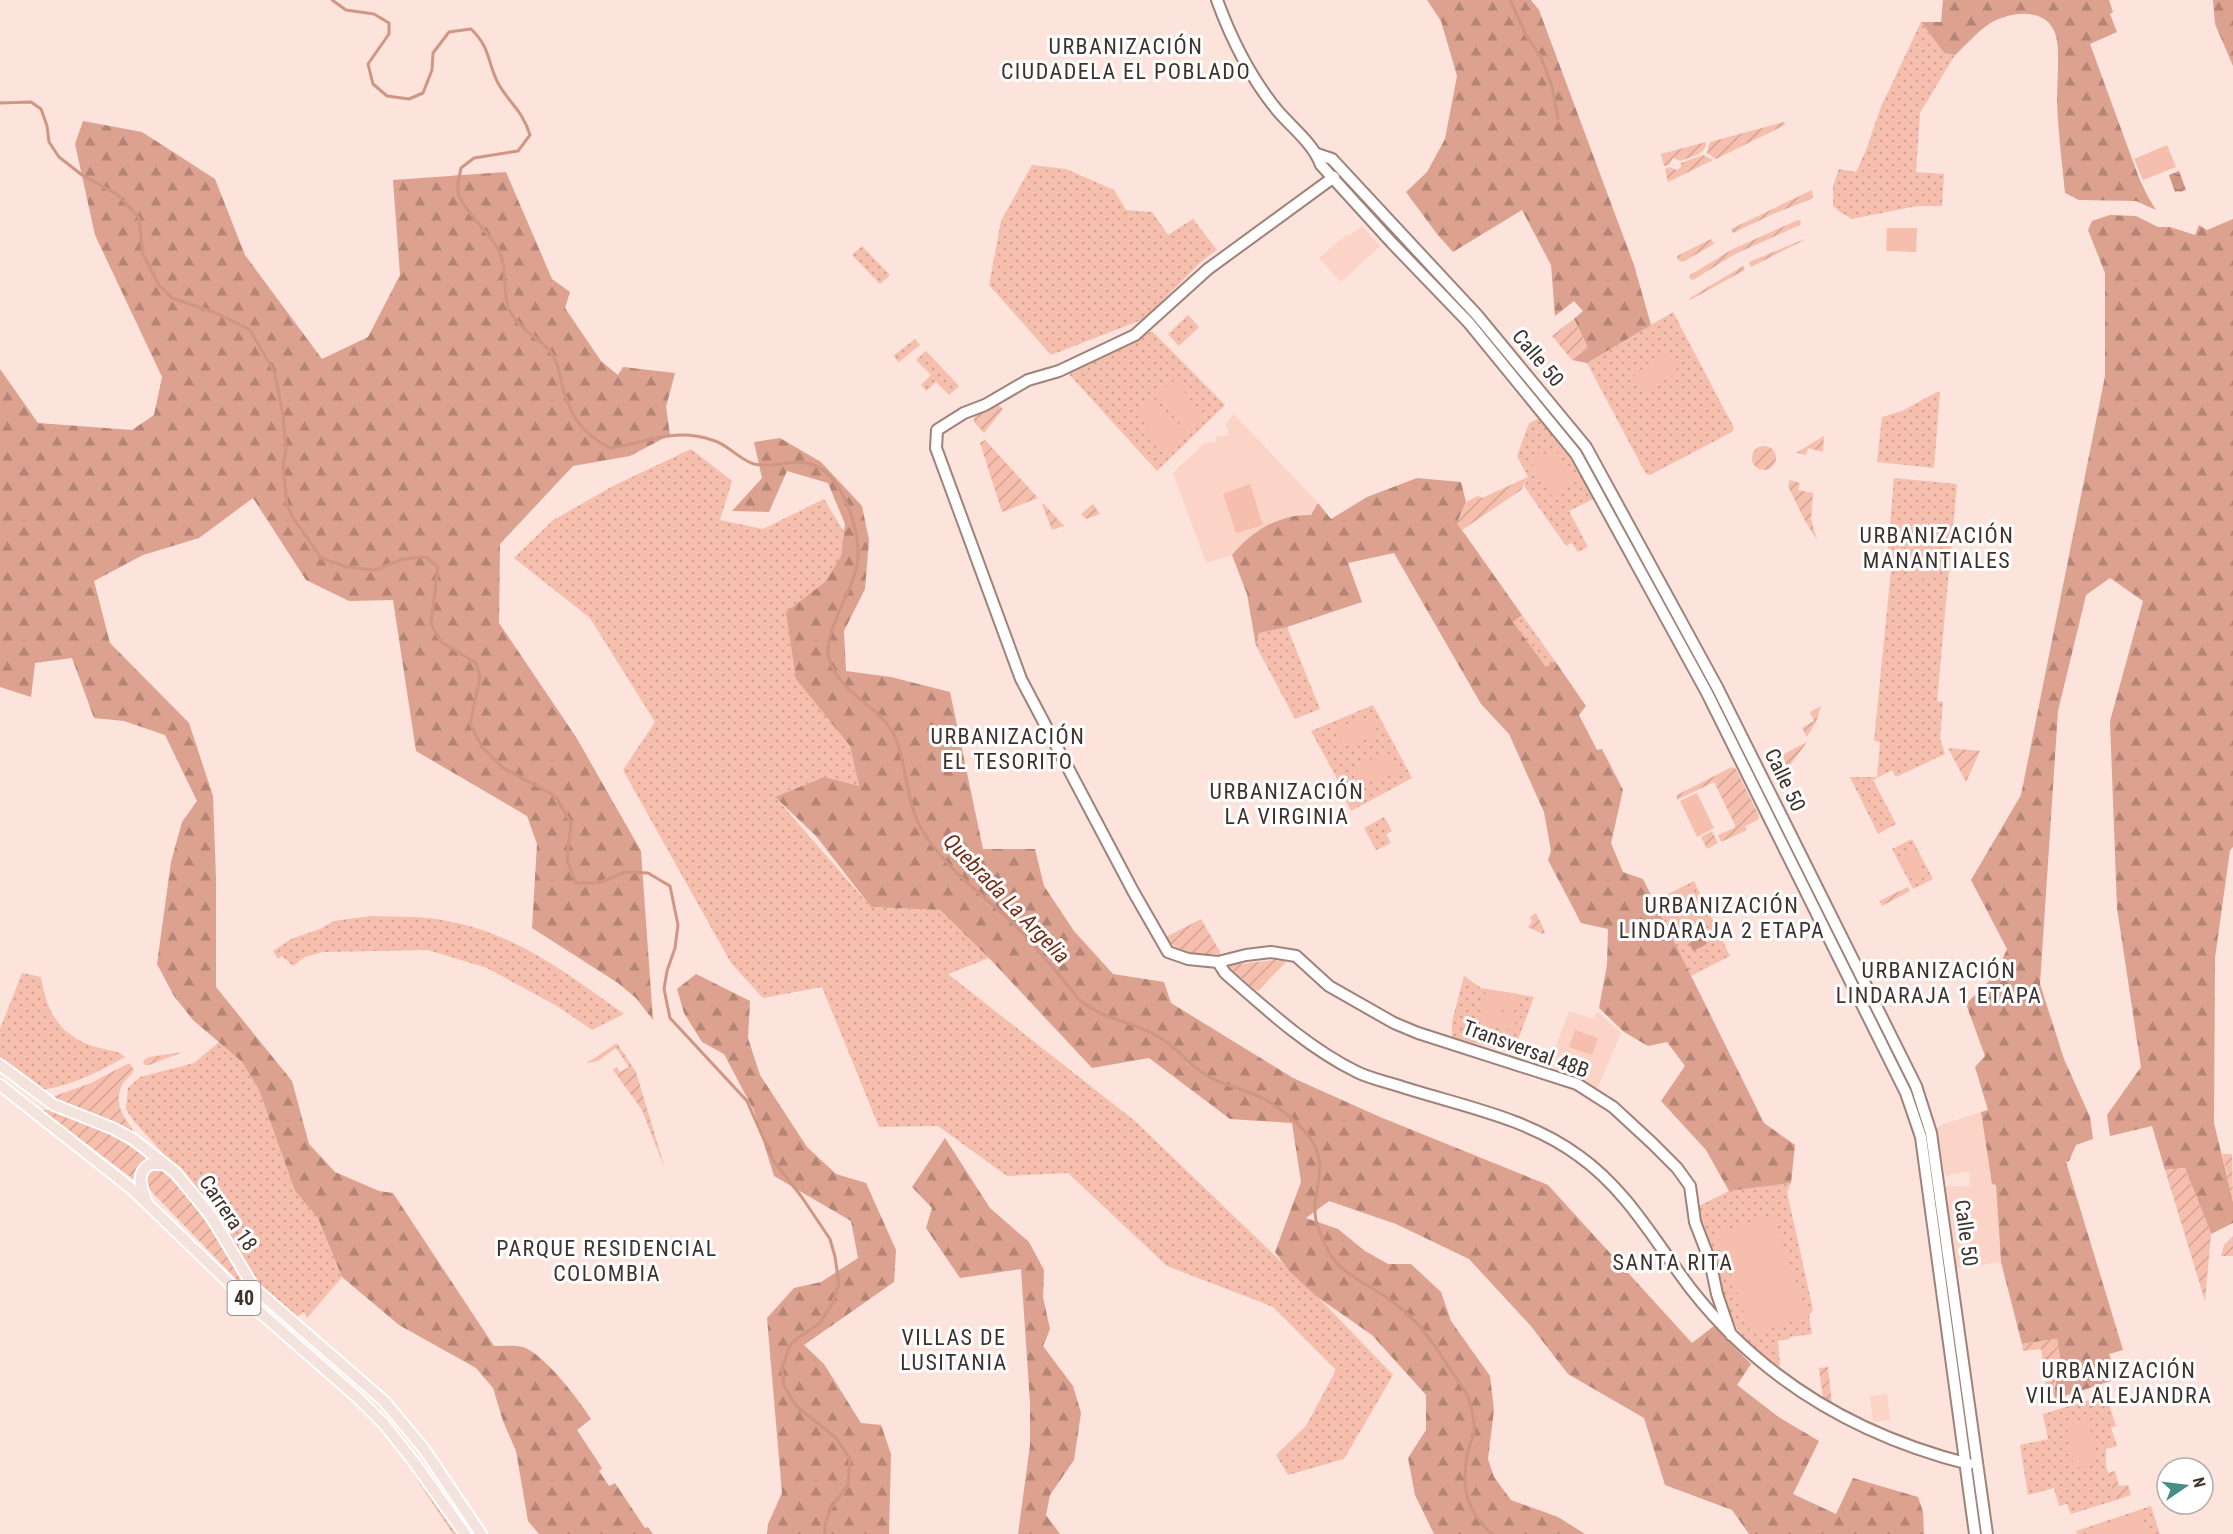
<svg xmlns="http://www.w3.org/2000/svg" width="2233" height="1534" viewBox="0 0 2233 1534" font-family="'Roboto Condensed',sans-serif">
<defs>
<pattern id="grass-dots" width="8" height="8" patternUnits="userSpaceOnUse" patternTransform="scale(1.5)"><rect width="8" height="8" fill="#f5bead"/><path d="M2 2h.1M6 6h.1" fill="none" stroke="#d3a495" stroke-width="1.8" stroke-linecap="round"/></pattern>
<pattern id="forest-firs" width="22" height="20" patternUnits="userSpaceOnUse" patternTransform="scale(1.5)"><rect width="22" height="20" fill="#dca18f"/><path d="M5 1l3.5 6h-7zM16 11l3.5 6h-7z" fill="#b48475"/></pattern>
<pattern id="garden-furrows" width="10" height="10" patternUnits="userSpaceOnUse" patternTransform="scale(1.5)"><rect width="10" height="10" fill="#f5bead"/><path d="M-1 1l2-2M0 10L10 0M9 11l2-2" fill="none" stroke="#d3a495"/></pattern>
<pattern id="water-waves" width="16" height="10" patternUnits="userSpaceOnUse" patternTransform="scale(1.5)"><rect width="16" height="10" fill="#d09684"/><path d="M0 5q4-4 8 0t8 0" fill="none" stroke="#aa7b6c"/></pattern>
</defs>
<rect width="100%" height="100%" fill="#fce3db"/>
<!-- built -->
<g fill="#fbd3c7">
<path d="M 1362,226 L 1380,246 L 1341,282 L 1319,258 L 1346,235 L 1348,236 Z"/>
<path d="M 1234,414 L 1318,503 L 1311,515 L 1301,515 L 1277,520 L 1260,530 L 1232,555 L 1206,563 L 1173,473 L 1205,443 L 1216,442 L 1217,436 L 1228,436 L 1228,428 L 1225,425 Z"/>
<path d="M 1569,1011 L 1594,1019 L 1597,1011 L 1621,1033 L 1597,1089 L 1551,1065 L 1550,1062 Z"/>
<path d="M 1981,1112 L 1992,1184 L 1996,1184 L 2001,1262 L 1957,1268 L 1945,1187 L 1970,1186 L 1969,1171 L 1945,1176 L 1936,1130 L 1941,1125 Z"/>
<path d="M 1887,1394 L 1890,1420 L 1873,1422 L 1870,1396 Z"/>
</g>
<!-- grass -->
<g fill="url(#grass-dots)">
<path d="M 1921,22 L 1944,53 L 1955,55 L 1920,113 L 1916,172 L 1944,174 L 1942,206 L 1917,206 L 1852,219 L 1840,212 L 1833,206 L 1833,186 L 1839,169 L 1856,172 L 1867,148 L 1880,109 Z"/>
<path d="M 1032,165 L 1066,169 L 1114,190 L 1126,210 L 1152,212 L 1168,235 L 1193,219 L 1217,250 L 1202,261 L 1144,319 L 1051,355 L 989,285 L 1001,221 Z"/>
<path d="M 862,246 L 890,275 L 880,284 L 852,255 Z"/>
<path d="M 1673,312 L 1734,428 L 1732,432 L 1650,475 L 1646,474 L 1587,363 Z"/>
<path d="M 1188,315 L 1199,327 L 1179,346 L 1168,334 Z"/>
<path d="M 1152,331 L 1225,405 L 1157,471 L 1067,372 Z"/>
<path d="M 915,339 L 920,345 L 899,362 L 893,356 Z"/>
<path d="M 926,351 L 959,386 L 949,395 L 936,382 L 926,391 L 921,385 L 931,375 L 916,360 Z"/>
<path d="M 1937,392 L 1940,392 L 1934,468 L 1877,462 L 1882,417 L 1902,411 Z"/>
<path d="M 1540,418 L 1571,458 L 1595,498 L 1569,511 L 1588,547 L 1578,552 L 1572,543 L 1566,546 L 1524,486 L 1528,477 L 1517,456 L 1529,423 Z"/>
<path d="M 691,449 L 732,481 L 720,520 L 763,529 L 824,499 L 844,532 L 841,556 L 825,582 L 787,612 L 796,678 L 850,746 L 859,787 L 824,777 L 775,797 L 871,907 L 940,910 L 989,958 L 948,974 L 1135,1121 L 1317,1296 L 1393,1375 L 1344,1459 L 1288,1475 L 1276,1455 L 1306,1426 L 1336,1370 L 1273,1307 L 1167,1266 L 1068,1173 L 1007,1176 L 938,1126 L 879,1127 L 822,987 L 763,998 L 731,963 L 623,770 L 655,722 L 590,618 L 514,558 L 552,521 L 613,486 Z"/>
<path d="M 1894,478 L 1957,484 L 1937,701 L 1943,702 L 1940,738 L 1945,754 L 1896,777 L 1892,770 L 1873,780 L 1896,824 L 1878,834 L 1850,777 L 1877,777 L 1880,742 L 1874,741 L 1893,550 L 1888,549 Z"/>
<path d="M 1522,615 L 1555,661 L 1546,667 L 1513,622 Z"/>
<path d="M 1287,627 L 1320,709 L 1295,719 L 1256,646 L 1259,633 Z"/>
<path d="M 1373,705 L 1412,778 L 1351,811 L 1343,795 L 1345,793 L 1311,731 Z"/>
<path d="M 1384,817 L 1392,831 L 1386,834 L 1391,843 L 1376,850 L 1364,828 Z"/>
<path d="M 1912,839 L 1933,879 L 1913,889 L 1892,849 Z"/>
<path d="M 1694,881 L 1730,956 L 1691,976 L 1654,901 Z"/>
<path d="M 371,916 C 392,917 415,916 436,919 C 512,930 563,971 624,1014 L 592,1030 L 557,1006 L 487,968 L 428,950 L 323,952 L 305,957 L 293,966 L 282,956 L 278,959 L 273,951 L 291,939 L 320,929 L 334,921 Z"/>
<path d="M 22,973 L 41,977 C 45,1003 54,1027 79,1040 C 90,1047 107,1049 120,1053 L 125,1057 C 98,1072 71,1086 41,1090 L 0,1057 L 0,1029 Z"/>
<path d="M 1464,976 L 1481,988 L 1534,997 L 1513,1053 L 1452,1037 L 1452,1022 Z"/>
<path d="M 219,1042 L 242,1062 L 259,1090 L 295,1191 L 318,1218 L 342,1277 L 307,1318 L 304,1312 L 295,1318 L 258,1285 L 204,1197 L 181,1170 L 169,1160 L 133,1120 L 126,1109 L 128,1088 L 140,1077 L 194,1063 Z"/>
<path d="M 1791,1183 L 1787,1192 L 1813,1310 L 1809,1316 L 1812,1334 L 1790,1337 L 1790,1339 L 1778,1341 L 1780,1366 C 1768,1365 1767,1360 1758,1351 C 1753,1346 1746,1341 1742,1335 C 1721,1309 1703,1239 1699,1206 L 1729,1191 Z"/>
<path d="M 2106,1395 L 2116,1426 L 2111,1428 L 2117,1446 L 2106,1449 L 2106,1466 L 2116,1500 L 2071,1514 L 2067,1504 L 2059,1506 L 2054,1488 L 2028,1495 L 2020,1445 L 2048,1439 L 2043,1414 Z"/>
<path d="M 2151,1506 L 2160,1534 L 2077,1534 L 2076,1531 Z"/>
</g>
<!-- forest -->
<g fill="url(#forest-firs)">
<path d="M 1427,0 L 1531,0 L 1539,10 L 1634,265 L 1651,325 L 1587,363 L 1572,360 L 1588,348 L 1574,319 L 1583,311 L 1574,301 L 1555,316 L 1551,265 L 1522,210 L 1453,252 L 1437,234 L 1406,192 L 1427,172 L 1445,139 L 1457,76 L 1441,21 Z"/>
<path d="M 1943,0 L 2109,0 L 2113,12 L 2110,14 L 2117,32 L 2090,44 L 2139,178 L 2148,197 L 2156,210 L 2136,201 L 2079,200 L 2065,193 C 2062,162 2058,131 2057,101 C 2057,84 2060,50 2056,36 C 2048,6 2009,11 1989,24 C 1977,32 1966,45 1955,55 L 1944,53 L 1921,22 L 1941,22 Z"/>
<path d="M 2213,0 L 2233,0 L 2233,66 L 2215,24 Z"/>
<path d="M 83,121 L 142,132 L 215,179 L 245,255 L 322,359 L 368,337 L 400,275 L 393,180 L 506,172 L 552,279 L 570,292 L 565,308 L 601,361 L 618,375 L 623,367 L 675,373 L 666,407 L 670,435 L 630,456 L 573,466 L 500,544 L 499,623 L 576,737 L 641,851 L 653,1020 L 636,998 L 618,983 L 532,928 L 537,844 L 527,816 L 416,751 L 393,600 L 349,601 L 306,580 L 253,498 L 199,538 L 143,555 L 94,581 L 110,643 L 189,723 L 213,796 L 216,879 L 216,987 L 292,1081 L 309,1144 L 335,1172 L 379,1191 L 393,1193 L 494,1346 C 503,1346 515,1345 523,1347 C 544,1354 579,1400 591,1419 L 577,1430 L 602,1468 L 599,1471 L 609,1486 L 615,1483 L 645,1528 L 648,1527 L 653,1534 L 539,1534 L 528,1521 L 516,1451 L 503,1421 L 493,1388 L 476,1368 L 399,1325 L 342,1277 L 318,1218 L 295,1191 L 259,1090 L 242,1062 L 193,1020 L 174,996 L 157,964 L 171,862 L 182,822 L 197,801 L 165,735 L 124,721 L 94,718 L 72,658 L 35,663 L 31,697 L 0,687 L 0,369 L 38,423 L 132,430 L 154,415 L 162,377 L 95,235 L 75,144 Z"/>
<path d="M 2110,215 L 2136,216 L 2158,227 L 2170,227 L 2195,235 L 2199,225 L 2207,230 L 2233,219 L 2233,847 L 2230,850 L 2215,958 L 2214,1123 L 2233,1202 L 2233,1223 L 2211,1234 L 2185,1168 L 2165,1170 L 2152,1126 L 2110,1136 L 2107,1115 L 2141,1067 L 2117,908 L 2110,721 L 2143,601 L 2110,578 L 2086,595 L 2058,711 L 2040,984 L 2064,1059 L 2090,1117 L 2093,1139 L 2076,1145 L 2069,1161 L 2066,1162 L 2123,1350 L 2109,1354 L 2117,1379 L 2055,1399 L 2054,1394 L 2060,1358 L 2057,1339 L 2022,1344 L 2001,1262 L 1996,1185 L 1992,1184 L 1981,1112 L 1988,1110 L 1975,1067 L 1985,1056 L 1966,1004 L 1996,974 L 2007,949 L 1971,880 L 2021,795 L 2105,376 L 2105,273 L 2088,230 L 2092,221 Z"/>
<path d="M 780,438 L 821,462 L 862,506 L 869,540 L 865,589 L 844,631 L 846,671 L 891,677 L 950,692 L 983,849 L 1035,849 L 1044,886 L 1074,931 L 1113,974 L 1164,982 L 1171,1003 L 1293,1078 L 1380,1117 L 1548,1185 L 1692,1343 L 1714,1326 L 1751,1364 L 1737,1385 L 1780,1418 L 1819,1441 L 1793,1494 L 1836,1514 L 1853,1478 L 1918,1497 L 1923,1512 L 1924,1534 L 1749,1534 L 1732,1510 L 1665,1485 L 1644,1418 L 1568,1374 L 1530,1325 L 1469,1259 L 1396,1224 L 1329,1201 L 1306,1218 L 1338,1229 L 1365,1251 L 1388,1264 L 1411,1264 L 1441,1292 L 1451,1321 L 1490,1376 L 1494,1410 L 1488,1459 L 1494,1477 L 1511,1500 L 1558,1517 L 1585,1534 L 1434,1534 L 1415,1495 L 1408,1458 L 1426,1430 L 1426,1395 L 1372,1335 L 1316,1296 L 1290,1272 L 1275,1252 L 1301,1182 L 1292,1123 L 1230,1119 L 1149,1058 L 1092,1068 L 989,958 L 940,910 L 871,907 L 816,836 L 775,797 L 824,777 L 859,786 L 850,746 L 796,679 L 786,612 L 825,582 L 841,556 L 845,524 L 828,483 L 787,471 L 769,512 L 732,511 L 762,478 L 754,442 Z"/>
<path d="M 1417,478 L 1461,482 L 1466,502 L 1457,523 L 1522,615 L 1513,622 L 1546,667 L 1555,661 L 1586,706 L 1579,715 L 1597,750 L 1602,749 L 1623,790 L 1611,843 L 1623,872 L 1643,879 L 1764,1123 L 1795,1145 L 1791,1183 L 1729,1191 L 1706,1150 L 1661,1101 L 1685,1066 L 1667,1042 L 1648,1046 L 1624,1032 L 1599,1008 L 1607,965 L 1608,929 L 1581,923 L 1548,860 L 1551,851 L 1544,812 L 1509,734 L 1481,704 L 1394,553 L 1348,563 L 1362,602 L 1287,627 L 1259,633 L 1256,646 L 1247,594 L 1232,555 C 1252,531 1279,514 1311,515 L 1318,503 L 1331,519 L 1367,497 Z"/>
<path d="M 696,974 L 750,1001 L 748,1038 L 760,1075 L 807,1147 L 836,1174 L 866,1183 L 896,1250 L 894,1282 L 804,1345 L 824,1364 L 861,1423 L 881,1425 L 891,1454 L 889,1534 L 767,1534 L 768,1524 L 782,1493 L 767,1318 L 794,1288 L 821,1282 L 858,1258 L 851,1221 L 774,1176 L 754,1111 L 724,1054 L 702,1042 L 684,1013 L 677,989 Z"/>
<path d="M 945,1138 L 990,1208 L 1029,1242 L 1044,1270 L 1043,1297 L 1050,1329 L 1043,1346 L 1073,1386 L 1081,1413 L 1074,1460 L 1050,1495 L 1046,1515 L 1060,1534 L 1018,1534 L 1030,1445 L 1030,1403 L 1021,1269 L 960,1278 L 926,1228 L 932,1208 L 912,1187 Z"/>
</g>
<!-- garden -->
<g fill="url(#garden-furrows)">
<path d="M 1784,122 L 1785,125 L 1716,159 L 1707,153 L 1710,142 Z"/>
<path d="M 1706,142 C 1706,155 1690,157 1680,161 L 1673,158 L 1669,165 L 1664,166 L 1661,154 Z"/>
<path d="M 1703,155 L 1713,160 L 1668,182 L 1665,169 L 1669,167 L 1677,170 L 1681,167 L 1681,163 Z"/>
<path d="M 1812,190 L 1813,197 L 1809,200 L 1773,214 L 1733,233 L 1731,229 Z"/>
<path d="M 1798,220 L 1801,221 L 1800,225 L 1735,254 L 1693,280 L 1689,278 L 1690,275 L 1733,249 Z"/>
<path d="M 1711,239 L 1714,244 L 1683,262 L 1678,260 L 1677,256 Z"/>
<path d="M 1805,239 L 1804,240 L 1751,267 L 1749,262 Z"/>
<path d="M 1743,266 L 1745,270 L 1690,300 L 1690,298 Z"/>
<path d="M 1574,319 L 1588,348 L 1572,360 L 1552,336 Z"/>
<path d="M 997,404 L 1003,409 L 984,433 L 974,422 L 974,417 Z"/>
<path d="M 1824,436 L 1823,452 L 1808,448 L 1806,455 L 1796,453 Z"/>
<path d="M 985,440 L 1038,498 L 1002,512 L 980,443 Z"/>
<circle cx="1764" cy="458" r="12"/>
<path d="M 1528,477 L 1521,490 L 1462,530 L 1457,523 L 1466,502 L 1478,496 L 1482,498 Z"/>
<path d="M 1790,480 L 1800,483 L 1798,490 L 1813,493 L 1811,519 L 1817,540 L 1804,519 L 1788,486 Z"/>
<path d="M 1042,504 L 1044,504 L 1064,526 L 1052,530 Z"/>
<path d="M 1093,504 L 1100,514 L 1086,519 L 1081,514 Z"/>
<path d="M 1821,706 L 1816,722 L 1807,737 L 1802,728 L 1814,721 L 1810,712 Z"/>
<path d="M 1807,742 L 1788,768 L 1782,755 Z"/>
<path d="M 1948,748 L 1980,751 L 1966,782 Z"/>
<path d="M 1782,765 L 1786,771 L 1776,784 L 1771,772 Z"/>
<path d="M 1732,767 L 1736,769 L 1759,816 L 1758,820 L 1745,826 L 1747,830 L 1721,842 L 1718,835 L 1734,828 L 1735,825 L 1714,782 L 1677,800 L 1677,795 Z"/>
<path d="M 1712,831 L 1718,843 L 1707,849 L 1701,837 Z"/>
<path d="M 1908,887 L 1910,891 L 1882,906 L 1879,901 Z"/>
<path d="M 1536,913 L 1545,932 L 1543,934 L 1528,927 L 1532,921 L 1530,917 Z"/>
<path d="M 1201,919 L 1220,952 L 1220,954 C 1201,955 1177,955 1166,937 Z"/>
<path d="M 1274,960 L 1286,962 L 1259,990 L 1255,990 L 1229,967 L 1230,965 Z"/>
<path d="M 617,1043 L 636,1072 L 665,1169 L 642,1110 L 613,1070 L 617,1067 L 620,1072 L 629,1067 L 616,1048 L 598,1061 L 587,1063 Z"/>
<path d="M 183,1052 L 149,1065 L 145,1065 L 143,1063 L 144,1060 L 149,1057 Z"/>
<path d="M 127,1064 L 130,1064 L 134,1070 C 131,1076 125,1079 122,1085 C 112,1106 127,1121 138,1137 L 113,1122 L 85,1113 L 52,1097 L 91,1083 Z"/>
<path d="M 42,1110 L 50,1110 L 110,1133 L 150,1160 L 137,1171 L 135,1179 L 137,1182 Z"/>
<path d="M 2222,1154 L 2232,1154 L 2233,1202 Z"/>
<path d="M 159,1168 C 195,1199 218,1241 243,1281 L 237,1280 L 147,1187 L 144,1175 L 148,1170 Z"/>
<path d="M 2185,1168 L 2211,1234 L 2205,1301 L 2165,1170 Z"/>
<path d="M 2233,1236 L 2233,1256 L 2221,1256 L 2224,1245 Z"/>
<path d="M 2057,1339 L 2060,1358 L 2054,1394 L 2047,1396 L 2041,1349 L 2023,1351 L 2022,1344 Z"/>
<path d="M 1828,1367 L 1832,1404 L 1823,1398 L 1819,1368 Z"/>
<path d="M 2115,1471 L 2119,1486 L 2128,1485 L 2131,1495 L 2116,1500 L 2108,1473 Z"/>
<path d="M 413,1474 L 457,1534 L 453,1534 Z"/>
</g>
<!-- pitch -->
<g fill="#f5bead">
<path d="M 2167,145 L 2176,167 L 2143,180 L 2134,159 Z"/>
<path d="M 1887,228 L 1917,228 L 1916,252 L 1886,251 Z"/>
<path d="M 1668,354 L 1678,372 L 1645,392 L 1634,374 Z"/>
<path d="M 1175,380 L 1206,419 L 1188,434 L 1157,395 Z"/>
<path d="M 1153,397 L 1184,436 L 1166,451 L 1135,412 Z"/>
<path d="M 1554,448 L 1575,483 L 1552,497 L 1531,462 Z"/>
<path d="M 1250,484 L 1263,525 L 1236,533 L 1223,494 Z"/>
<path d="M 1908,534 L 1934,535 L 1933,579 L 1907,578 Z"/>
<path d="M 1373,716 L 1378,735 L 1342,746 L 1337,727 Z"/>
<path d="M 1392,753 L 1398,772 L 1362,783 L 1356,764 Z"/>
<path d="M 1697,793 L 1714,828 L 1697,837 L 1680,801 Z"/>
<path d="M 1913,851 L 1926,875 L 1913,882 L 1901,857 Z"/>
<path d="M 1691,885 L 1710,924 L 1682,938 L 1663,899 Z"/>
<path d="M 1486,989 L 1519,994 L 1517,1010 L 1484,1006 Z"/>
<path d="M 1483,1009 L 1516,1013 L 1514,1030 L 1481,1025 Z"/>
<path d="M 1575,1030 L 1598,1038 L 1592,1055 L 1569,1047 Z"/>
<path d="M 1772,1215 L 1807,1315 L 1751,1334 L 1717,1235 Z"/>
<path d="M 2089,1421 L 2096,1464 L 2074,1468 L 2067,1425 Z"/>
<path d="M 2141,1512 L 2148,1534 L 2086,1534 L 2085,1531 Z"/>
</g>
<!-- water -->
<g fill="url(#water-waves)">
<path d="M 2179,171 L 2186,190 L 2180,192 L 2179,191 L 2175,192 L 2169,175 Z"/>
<path d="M 1703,936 L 1707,944 L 1693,951 L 1689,943 Z"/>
</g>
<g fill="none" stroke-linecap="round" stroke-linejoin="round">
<!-- stream -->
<g stroke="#d09684" stroke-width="3">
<path d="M 332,0 L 346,10 L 374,14 L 389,23 L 389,34 L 368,64 L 373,84 L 387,96 L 409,99 L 423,93 L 432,70 L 433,53 L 449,32 L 471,29 C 491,48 487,62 498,83 C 509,103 523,111 530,135 L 518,151 L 474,158 L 461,168 C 460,175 457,184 458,191 C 459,206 491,234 499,251 C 508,269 502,291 509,309 C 517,328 537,336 550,351 C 557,360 559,370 561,380 C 569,413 579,432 610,448 C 647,443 674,427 712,440 C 728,444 738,459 754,464 C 773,469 791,458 810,464 C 842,472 860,529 858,559 C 856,587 822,632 829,658 C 838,694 881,705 895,737 C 906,761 905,790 915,815 C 918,825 925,835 931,843 C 956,879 994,902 1023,933 C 1038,949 1051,966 1065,982 C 1070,988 1075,996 1081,1001 C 1101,1018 1131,1022 1154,1034 C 1176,1045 1190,1067 1211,1078 C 1228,1087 1248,1090 1264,1099 C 1281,1108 1302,1125 1312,1141 C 1330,1172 1310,1191 1316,1220 C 1319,1232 1325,1246 1332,1257 C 1343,1274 1373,1287 1390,1300 C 1421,1322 1432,1342 1452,1372 C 1458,1381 1466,1390 1469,1400 C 1472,1408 1475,1423 1474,1432 C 1473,1439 1468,1447 1467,1455 C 1461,1488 1467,1512 1492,1534"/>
<path d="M 1510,0 L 1527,37 L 1541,57 L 1552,86 L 1558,119"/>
<path d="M 0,103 L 31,102 L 41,109 L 47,126 L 49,142 L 59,157 L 82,175 L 118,195 L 139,218 L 143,254 L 158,284 L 172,298 L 216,313 L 250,330 L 275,373 L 283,416 L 286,449 L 283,466 L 287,504 L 292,516 L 321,558 L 347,567 L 375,570 L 403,559 L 426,557 L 438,567 L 431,624 L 441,642 L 476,663 L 480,677 L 470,724 L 482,747 L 503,768 L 550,793 L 557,799 L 571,823 L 567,860 L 576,883 L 599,883 L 625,872 L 648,873 L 670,886 L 678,925 L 675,948 L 667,971 L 664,989 L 670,1018 L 747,1101 L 773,1160 L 801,1196 L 830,1239 L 835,1257 L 839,1284 L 832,1304 L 820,1323 L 795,1340 L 789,1347 L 782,1368 L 784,1386 L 796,1406 L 836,1438 L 850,1459 L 848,1485 L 831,1508 L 825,1525 L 825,1534"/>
</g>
<defs>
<g id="secondary">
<path d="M 1217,0 C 1232,41 1250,77 1277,110 C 1292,128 1313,143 1321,165 L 1392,243 L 1469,323 L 1576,454 L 1707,693 L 1906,1093 L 1921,1137 L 1975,1534"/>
<path d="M 1317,154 L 1332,159 L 1477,315 L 1586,447 L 1717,687 L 1916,1086 L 1931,1133 L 1987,1534"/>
<path d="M 1334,177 L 1208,269 L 1135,335 L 1059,371 L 1028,380 L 985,405 L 964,413 L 937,430 L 936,448 L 1021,679 L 1133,891 L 1168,952 L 1188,959 L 1218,962 L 1246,955 L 1271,952 L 1296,956 L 1329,986 L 1394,1023 L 1418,1033 L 1577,1084 L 1613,1107 L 1652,1143 L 1677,1168 L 1690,1186 L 1695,1222 L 1710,1261 L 1717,1294 L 1731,1335"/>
<path d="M 1218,962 L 1225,973 C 1266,1009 1308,1048 1357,1072 C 1369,1078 1383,1081 1396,1085 C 1457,1105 1527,1117 1579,1156 C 1628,1191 1655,1242 1691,1289 C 1762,1380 1858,1436 1969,1464"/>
</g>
<g id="primary">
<path d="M 0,1065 L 54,1105 L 112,1128 L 133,1139 L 176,1173 L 211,1216 L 254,1288 L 384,1401 L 424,1449 L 481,1534"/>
<path d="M 0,1085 L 132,1189 L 254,1307 L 358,1398 L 384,1424 L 414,1462 L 465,1534"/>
<path d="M 146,1200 C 141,1186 135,1174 150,1164 L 165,1164"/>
</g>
</defs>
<!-- secondary casing -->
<use href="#secondary" stroke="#9f8279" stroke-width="14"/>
<!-- primary casing -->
<use href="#primary" stroke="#fff" stroke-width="14"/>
<!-- secondary -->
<use href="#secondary" stroke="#fff" stroke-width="10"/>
<!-- primary -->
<use href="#primary" stroke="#f4e2dc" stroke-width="10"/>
</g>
<g text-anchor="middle" stroke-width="6" stroke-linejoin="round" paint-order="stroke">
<!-- shield labels -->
<rect fill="#fff" stroke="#78706d" stroke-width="1.5" x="227.5" y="1281" width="33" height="34" rx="4.5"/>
<g font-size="20" font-weight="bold" fill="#3e322e">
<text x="244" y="1305">40</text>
</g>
<!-- street labels -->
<g font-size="21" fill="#3e322e" stroke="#fff">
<text transform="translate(1538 358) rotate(50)" y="7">Calle 50</text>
<text transform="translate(1785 780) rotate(64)" y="7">Calle 50</text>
<text transform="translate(1526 1049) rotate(20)" y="7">Transversal 48B</text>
<text transform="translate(228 1213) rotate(56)" y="7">Carrera 18</text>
<text transform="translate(1966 1233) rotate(82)" y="7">Calle 50</text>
</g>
<!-- neighbourhood labels -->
<g font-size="22" letter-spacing="1.5" fill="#3e322e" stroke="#fff">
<text x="1126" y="54">URBANIZACIÓN<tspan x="1126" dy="25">CIUDADELA EL POBLADO</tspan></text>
<text x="1937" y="543">URBANIZACIÓN<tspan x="1937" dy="25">MANANTIALES</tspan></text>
<text x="1008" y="744">URBANIZACIÓN<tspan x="1008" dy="25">EL TESORITO</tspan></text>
<text x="1287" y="799">URBANIZACIÓN<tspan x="1287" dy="25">LA VIRGINIA</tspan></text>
<text x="1722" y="913">URBANIZACIÓN<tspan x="1722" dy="25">LINDARAJA 2 ETAPA</tspan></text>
<text x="1939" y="978">URBANIZACIÓN<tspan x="1939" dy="25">LINDARAJA 1 ETAPA</tspan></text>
<text x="607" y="1256">PARQUE RESIDENCIAL<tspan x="607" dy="25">COLOMBIA</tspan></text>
<text x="1673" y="1270">SANTA RITA</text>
<text x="954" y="1345">VILLAS DE<tspan x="954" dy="25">LUSITANIA</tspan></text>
<text x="2119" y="1378">URBANIZACIÓN<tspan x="2119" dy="25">VILLA ALEJANDRA</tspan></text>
</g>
<!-- water labels -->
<g font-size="22" font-style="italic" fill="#742e18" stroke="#fff">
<text transform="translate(1007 898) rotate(46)" y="8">Quebrada La Argelia</text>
</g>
</g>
<!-- north arrow -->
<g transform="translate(2185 1486) rotate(76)"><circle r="28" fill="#ffffff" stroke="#b2adab" stroke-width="1.5"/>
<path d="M0-4.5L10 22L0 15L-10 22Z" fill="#478e87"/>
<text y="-9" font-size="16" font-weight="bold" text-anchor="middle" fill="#3e322e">N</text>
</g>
</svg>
